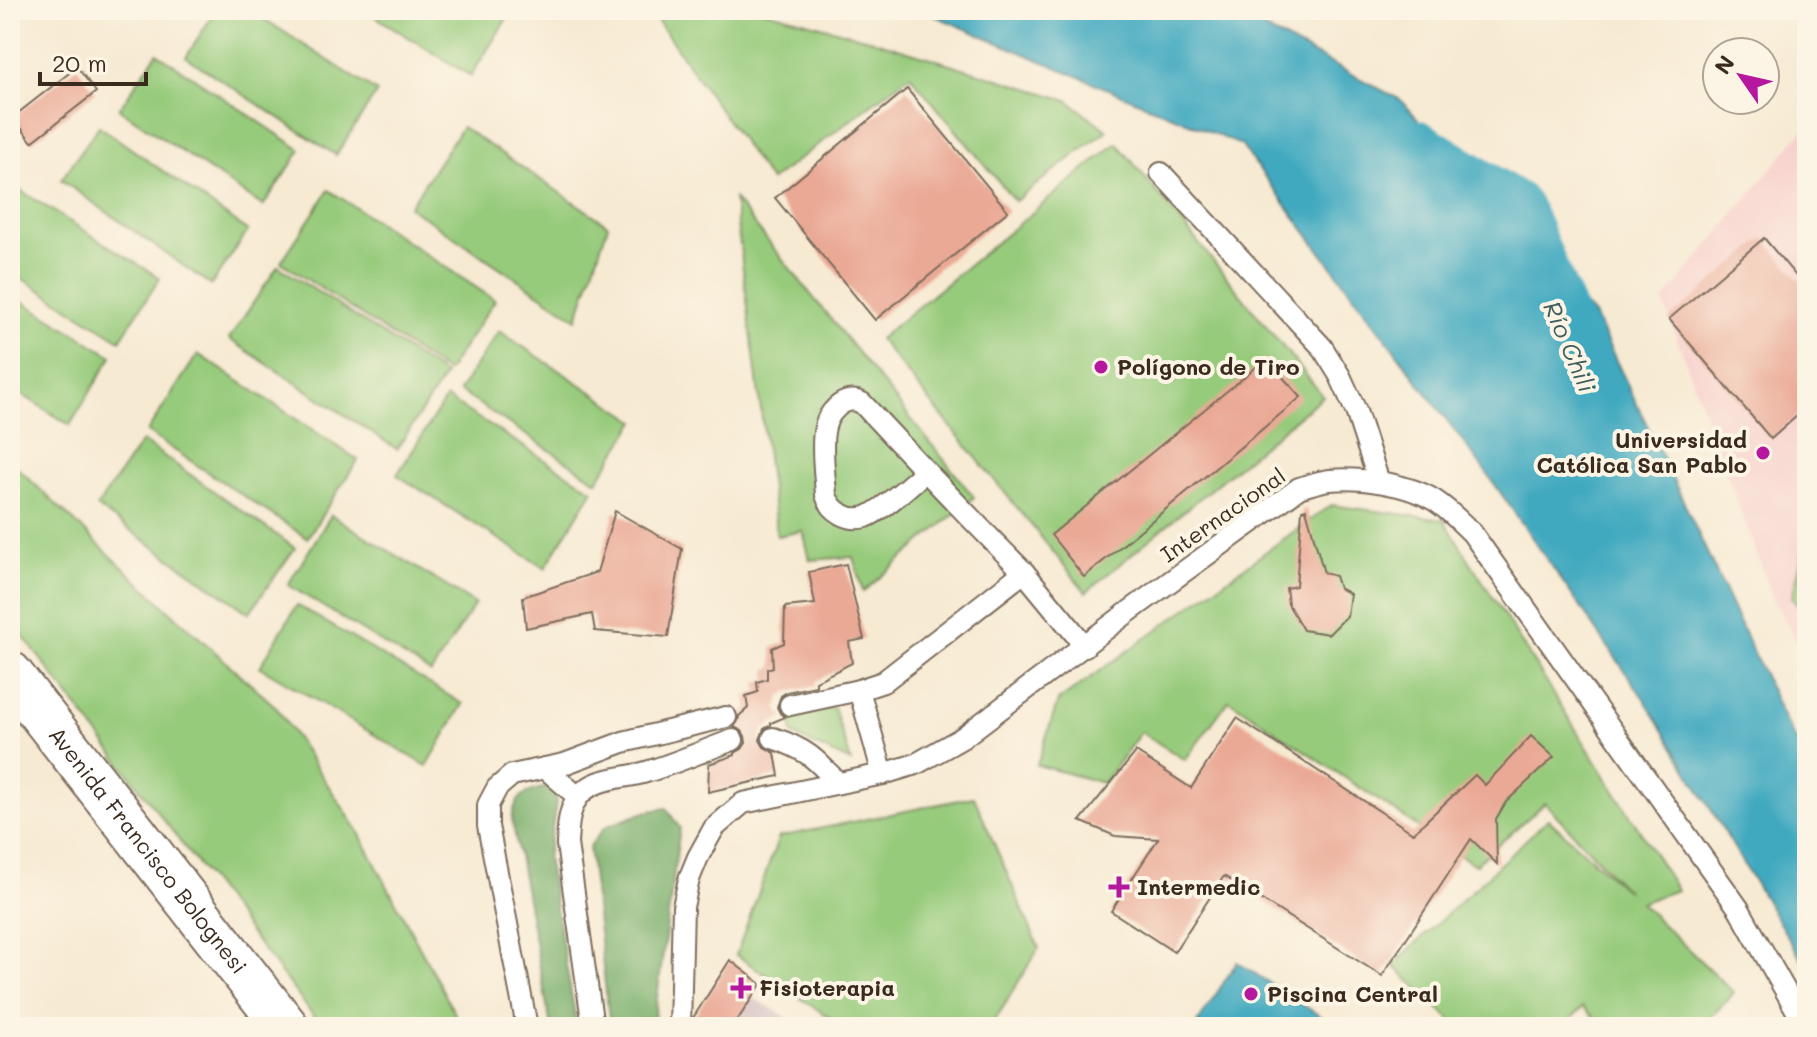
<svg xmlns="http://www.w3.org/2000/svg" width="1817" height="1037" viewBox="0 0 1817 1037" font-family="Mali,sans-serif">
<rect width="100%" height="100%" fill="#fcf5e5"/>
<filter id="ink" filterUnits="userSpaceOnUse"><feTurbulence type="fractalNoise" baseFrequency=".0125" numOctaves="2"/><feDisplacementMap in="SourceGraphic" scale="16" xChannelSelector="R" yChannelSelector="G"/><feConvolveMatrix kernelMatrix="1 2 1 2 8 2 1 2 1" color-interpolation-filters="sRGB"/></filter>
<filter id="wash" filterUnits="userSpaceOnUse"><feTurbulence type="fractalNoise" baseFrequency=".006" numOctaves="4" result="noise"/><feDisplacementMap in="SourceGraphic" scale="32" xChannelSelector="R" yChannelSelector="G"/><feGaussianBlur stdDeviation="1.8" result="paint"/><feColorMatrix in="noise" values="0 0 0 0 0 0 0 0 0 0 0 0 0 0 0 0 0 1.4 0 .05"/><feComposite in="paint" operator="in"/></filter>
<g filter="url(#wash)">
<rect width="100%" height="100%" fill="#f7ead3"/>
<!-- built -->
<path fill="#f7d0cc" d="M 1807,128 L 1807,658 L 1775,604 L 1663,301 L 1799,135 Z"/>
<!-- industrial -->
<path fill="#d2bec3" d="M 752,997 L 798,1024 L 796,1027 L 734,1027 Z"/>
<!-- green -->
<g fill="#97cb7b" stroke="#697a4c" stroke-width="2">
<path d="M 216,10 L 250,10 L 377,92 L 336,155 L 186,57 Z"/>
<path d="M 365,10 L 512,10 L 471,76 Z"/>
<path d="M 650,10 L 763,10 L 872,40 L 1067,100 L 1107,130 L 1015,201 L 910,75 L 770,181 Z"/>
<path d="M 157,53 L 301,150 L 263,206 L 119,109 Z"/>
<path d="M 99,126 L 248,231 L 211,285 L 61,180 Z"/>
<path d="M 462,127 L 608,225 L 577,319 L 409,207 Z"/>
<path d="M 1117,143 L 1323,396 L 1086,592 L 879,339 Z"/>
<path d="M 10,184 L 160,278 L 120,340 L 10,271 Z"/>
<path d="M 329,190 L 495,300 L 447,372 L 281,262 Z"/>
<path d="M 734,199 L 974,497 L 863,592 L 853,557 L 810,560 L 803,531 L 777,536 Z"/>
<path d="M 278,266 L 445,375 L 397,449 L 229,339 Z"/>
<path d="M 10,294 L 112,356 L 70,425 L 10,387 Z"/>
<path d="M 499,331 L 636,421 L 597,481 L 459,391 Z"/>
<path d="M 198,354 L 358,460 L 307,538 L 147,432 Z"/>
<path d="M 446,398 L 593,490 L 545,568 L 397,475 Z"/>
<path d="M 142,441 L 295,548 L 249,613 L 97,507 Z"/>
<path d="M 10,461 L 163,605 L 276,707 L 357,829 L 462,1027 L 322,1027 L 10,619 Z"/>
<path d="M 1331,505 L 1444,520 L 1677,890 L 1640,903 L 1734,993 L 1701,1027 L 1604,1027 L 1583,1007 L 1563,1027 L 1458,1027 L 1393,965 L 1548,819 L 1628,892 L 1545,803 L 1475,865 L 1229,700 L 1185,760 L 1141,732 L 1103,783 L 1037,765 L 1058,701 Z"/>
<path d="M 331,515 L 475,604 L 431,673 L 288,585 Z"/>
<path d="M 1807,536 L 1807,620 L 1792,597 Z"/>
<path d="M 297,605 L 463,704 L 427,766 L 260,667 Z"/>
<path d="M 834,708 L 851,762 L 793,735 L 789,714 Z"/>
<path d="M 974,797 L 1039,948 L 991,1027 L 844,1027 L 736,955 L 779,837 Z"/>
</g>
<!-- forest -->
<g fill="#79af6b" stroke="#5a6c44" stroke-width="2">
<path d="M 554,785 L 556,803 L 547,858 L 577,1027 L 551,1027 L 512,819 C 516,790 530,792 554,785 Z"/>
<path d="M 666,808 L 680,828 L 653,1027 L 610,1027 L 589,847 L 605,827 L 645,812 Z"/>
</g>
<!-- water -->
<g fill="#3fa9bf" stroke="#3d6a6e" stroke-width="2">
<path d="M 921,10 L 1229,10 L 1401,100 L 1594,315 L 1673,479 L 1785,721 L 1807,759 L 1807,969 L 1645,700 L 1491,479 L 1241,145 Z"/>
<path d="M 1237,962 L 1337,1027 L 1195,1027 Z"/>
</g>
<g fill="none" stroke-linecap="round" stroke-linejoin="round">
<!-- river -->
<path stroke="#3fa9bf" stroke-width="64" d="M 1414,151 L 1512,212 L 1555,315"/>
</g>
<g id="blocks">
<!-- building -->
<g fill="#eaa995">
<path d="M 77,67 L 96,92 L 32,142 L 13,117 Z"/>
<path d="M 907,89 L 1008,211 L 875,320 L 775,198 Z"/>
<path d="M 1764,238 L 1807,289 L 1807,407 L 1771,439 L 1669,319 Z"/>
<path d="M 1266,359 L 1301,397 L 1084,577 L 1051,535 Z"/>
<path d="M 1306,509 L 1324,573 L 1335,576 L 1339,588 L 1350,594 L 1347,616 L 1329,634 L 1303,630 L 1288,604 L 1286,588 L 1296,586 L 1302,510 Z"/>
<path d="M 615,511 L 682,549 L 668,637 L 595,631 L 592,614 L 526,628 L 523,597 L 597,572 Z"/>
<path d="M 846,564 L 864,639 L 849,642 L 852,663 L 816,681 L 816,686 L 787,692 L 781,696 L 777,707 L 780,713 L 785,717 L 771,723 L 771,725 L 764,729 L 760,740 L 764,747 L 775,753 L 779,776 L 708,792 L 709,764 L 735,755 L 735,753 L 742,749 L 746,743 L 745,736 L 742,731 L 734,727 L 738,721 L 739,716 L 748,708 L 746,696 L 758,692 L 757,682 L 767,679 L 767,669 L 773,667 L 772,648 L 784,643 L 785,607 L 815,604 L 809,572 Z"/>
<path d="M 1237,718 L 1413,833 L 1475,775 L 1485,785 L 1531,736 L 1554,757 L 1506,802 L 1496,819 L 1497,864 L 1471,839 L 1382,976 L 1224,876 L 1174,952 L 1111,911 L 1158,839 L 1115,836 L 1080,821 L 1136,752 L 1191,788 Z"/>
<path d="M 730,960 L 761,984 L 733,1027 L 693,1027 L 693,1018 Z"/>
</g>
</g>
</g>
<g filter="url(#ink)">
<use href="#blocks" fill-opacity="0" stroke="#7d6d5d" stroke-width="2"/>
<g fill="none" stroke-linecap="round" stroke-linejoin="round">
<defs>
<g id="lane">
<path d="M 1161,173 L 1322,347 L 1340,376 L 1356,411 L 1379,482"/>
<path d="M 926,471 C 912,483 882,511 866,517 C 848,522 831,511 826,495 C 825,476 821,450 824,432 C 826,414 844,393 862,403 C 915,460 968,517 1024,572"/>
<path d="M 859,690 L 883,682 L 1024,572 L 1085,646"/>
<path d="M 790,705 L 859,690 L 883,774"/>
<path d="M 773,738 C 806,749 815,758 838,783"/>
<path d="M 545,768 L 578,797"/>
<path d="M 527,1027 L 488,826 L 488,805 L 497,788 L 512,775 L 564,764 L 623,742 L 726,717"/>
<path d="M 593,1027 L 567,844 C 568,828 568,811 578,797 C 594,776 625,779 646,772 C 676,763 705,750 733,740"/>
<path d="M 680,1027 L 683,907 L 689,879 L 698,857 L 714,828 L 743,803 L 883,774 L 916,764 L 962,738 L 1131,610 L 1299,488 C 1309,485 1319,481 1330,480 C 1360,477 1408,484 1434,500 C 1448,509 1460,521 1472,533 L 1739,909 L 1806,1027"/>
</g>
<g id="secondary">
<path id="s1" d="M 10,674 L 286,1027"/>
</g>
</defs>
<!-- lane casing -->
<use href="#lane" stroke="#7d6d5d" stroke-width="24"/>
<!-- secondary casing -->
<use href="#secondary" stroke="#7d6d5d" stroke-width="48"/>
<!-- lane -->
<use href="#lane" stroke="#fff" stroke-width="20"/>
<!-- secondary -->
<use href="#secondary" stroke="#fff" stroke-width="44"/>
</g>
</g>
<!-- markers -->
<g fill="#b5179e" stroke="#fcf5e5" stroke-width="3">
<circle cx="1101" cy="367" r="8"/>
<circle cx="1763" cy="453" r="8"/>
<path d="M1115 875h8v8h8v8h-8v8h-8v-8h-8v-8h8z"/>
<path d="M737 976h8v8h8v8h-8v8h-8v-8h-8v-8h8z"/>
<circle cx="1251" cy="994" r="8"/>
</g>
<g text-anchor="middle" stroke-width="8" stroke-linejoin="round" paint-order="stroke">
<!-- poi labels -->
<g font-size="22" font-weight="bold" fill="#3b2a1e" stroke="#fcf5e5" text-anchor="start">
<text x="1117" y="375">Polígono de Tiro</text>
<text x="1747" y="448" text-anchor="end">Universidad<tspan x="1747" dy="25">Católica San Pablo</tspan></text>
<text x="1137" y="895">Intermedic</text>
<text x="759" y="996">Fisioterapia</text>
<text x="1267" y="1002">Piscina Central</text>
</g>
<!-- street labels -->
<g font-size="22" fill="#3b2a1e" stroke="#fcf5e5">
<text transform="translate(1223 515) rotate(-35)" y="8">Internacional</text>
<text dy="8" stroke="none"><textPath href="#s1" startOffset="224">Avenida Francisco Bolognesi</textPath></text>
</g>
<!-- water labels -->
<g font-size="24" font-style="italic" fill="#3d5d5e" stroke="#fcf5e5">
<text transform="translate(1569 347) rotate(67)" y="8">Río Chili</text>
</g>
</g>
<!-- margin -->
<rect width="1817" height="1037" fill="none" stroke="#fcf5e5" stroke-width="40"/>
<!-- north arrow -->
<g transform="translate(1741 76) rotate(304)"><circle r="38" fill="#fcf5e5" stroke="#afa495" stroke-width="2"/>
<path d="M0-6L14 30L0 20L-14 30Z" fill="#b5179e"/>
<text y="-12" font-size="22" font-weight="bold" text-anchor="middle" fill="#3b2a1e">N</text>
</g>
<!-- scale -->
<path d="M40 72v12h106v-12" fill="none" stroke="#3b2a1e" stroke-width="4"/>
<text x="52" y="72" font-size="24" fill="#3b2a1e" stroke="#fcf5e5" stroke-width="6" paint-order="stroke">20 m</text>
</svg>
